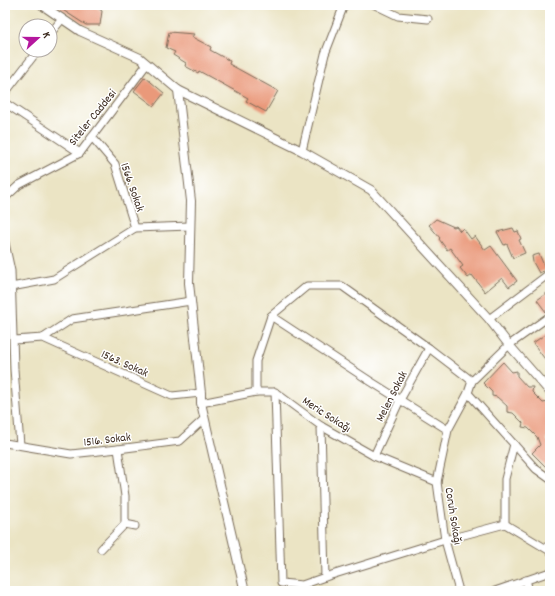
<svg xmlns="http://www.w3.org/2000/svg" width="555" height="596" viewBox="0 0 555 596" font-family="Dekko,sans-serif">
<rect width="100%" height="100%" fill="#fff"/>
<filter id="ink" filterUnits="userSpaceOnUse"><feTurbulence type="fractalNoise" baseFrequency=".025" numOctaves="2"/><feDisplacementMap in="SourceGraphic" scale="8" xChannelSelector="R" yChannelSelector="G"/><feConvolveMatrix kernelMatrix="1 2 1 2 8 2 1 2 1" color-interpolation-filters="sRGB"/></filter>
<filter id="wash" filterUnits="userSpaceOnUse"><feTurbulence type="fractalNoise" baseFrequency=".012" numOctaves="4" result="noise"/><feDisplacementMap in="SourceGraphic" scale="16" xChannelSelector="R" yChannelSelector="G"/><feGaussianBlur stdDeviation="0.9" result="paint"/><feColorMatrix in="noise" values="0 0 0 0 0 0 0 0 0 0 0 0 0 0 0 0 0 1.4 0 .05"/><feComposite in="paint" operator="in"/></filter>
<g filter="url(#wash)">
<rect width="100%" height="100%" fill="#ebe4c4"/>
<g id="blocks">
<!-- building -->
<g fill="#ea997a">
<path d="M 55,5 L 94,5 L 102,11 L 100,25 L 86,25 Z"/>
<path d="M 169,32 L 194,34 L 192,37 L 211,47 L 210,50 L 230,61 L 229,64 L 278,91 L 266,112 L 246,101 L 248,98 L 199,71 L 198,73 L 185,66 L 186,63 L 173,55 L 175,52 L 166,48 Z"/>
<path d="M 145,77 L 164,93 L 154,106 L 134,91 Z"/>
<path d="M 436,219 L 454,227 L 456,226 L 460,231 L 463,228 L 471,239 L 475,236 L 485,250 L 491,246 L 517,281 L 509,287 L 502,278 L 485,292 L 472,275 L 468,278 L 460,268 L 463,266 L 450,248 L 447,250 L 439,239 L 440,238 L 429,225 Z"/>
<path d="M 513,228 L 515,232 L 518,231 L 521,239 L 519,240 L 525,253 L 513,258 L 507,244 L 504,245 L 497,232 Z"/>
<path d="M 539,254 L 546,270 L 539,273 L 533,262 L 532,256 Z"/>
<path d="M 550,291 L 550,309 L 546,312 L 537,300 Z"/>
<path d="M 550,331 L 550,366 L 533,343 Z"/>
<path d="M 503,362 L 512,372 L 517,371 L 517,376 L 527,387 L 533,387 L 532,392 L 543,403 L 548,402 L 548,408 L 550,410 L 550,435 L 546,439 L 550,444 L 550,471 L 532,453 L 540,445 L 537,437 L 528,428 L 522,427 L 523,423 L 513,413 L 507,412 L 507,406 L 497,397 L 492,396 L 492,392 L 483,383 Z"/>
</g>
</g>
</g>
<g filter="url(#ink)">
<use href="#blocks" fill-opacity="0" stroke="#796b58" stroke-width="1"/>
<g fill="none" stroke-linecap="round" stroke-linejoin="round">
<defs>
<g id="minor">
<path d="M 375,5 L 398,16 L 428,19"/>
<path d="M 50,34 L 62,19"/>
<path d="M 5,93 L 38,50"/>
<path d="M 5,103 L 80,153"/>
<path d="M 90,140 L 92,137 L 115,164 L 135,228"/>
<path d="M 302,151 L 325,54 L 344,5"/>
<path d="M 5,198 L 19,185 L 80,153 L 147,64"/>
<path d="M 5,243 L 11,271 L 14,369 L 20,445"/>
<path d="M 11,287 L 54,279 L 135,228 L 190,226"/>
<path d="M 271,316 L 370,381 L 448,430"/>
<path d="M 489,319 L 550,273"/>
<path d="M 43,338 L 172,396 L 201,393"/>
<path d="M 14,340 L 43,338 L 72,319 L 191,301"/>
<path d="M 256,392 L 256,361 L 271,316 L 307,286 L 342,286 L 429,348 L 472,381"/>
<path d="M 275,392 L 281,583 L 302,585 L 325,577 L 445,540 L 505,524 L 550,551"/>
<path d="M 468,393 L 536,469 L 550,479"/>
<path d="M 201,403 L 256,392 L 275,392 L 321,426 L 374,456 L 437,482"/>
<path d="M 321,426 L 325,577"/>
<path d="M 5,443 L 71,454 L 118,449 L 180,441 L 204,419"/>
<path d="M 374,456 L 400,400 L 429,348"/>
<path d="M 125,524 L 135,526"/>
<path d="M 505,524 L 505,479 L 514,444"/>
<path d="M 101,549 L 125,524 L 125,496 L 118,449"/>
<path d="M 526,580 L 529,591"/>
<path d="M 459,591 L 445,540 L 437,482 L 448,430 L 468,393 L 472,381 L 509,345 L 550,316"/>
<path d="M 495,591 L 550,572"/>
</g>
<g id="tertiary">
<path d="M 42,5 L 80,31 L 140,58 L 178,90 L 302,151 L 371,190 L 489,319 L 509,345 L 550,392"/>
<path d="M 178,90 L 191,201 L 189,283 L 201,393 L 201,403 L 244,588 L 244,591"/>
</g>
</defs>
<!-- minor casing -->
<use href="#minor" stroke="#796b58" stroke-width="9"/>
<!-- tertiary casing -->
<use href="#tertiary" stroke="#796b58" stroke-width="10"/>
<!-- minor -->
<use href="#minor" stroke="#fff" stroke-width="7"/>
<!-- tertiary -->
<use href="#tertiary" stroke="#fff" stroke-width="8"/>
</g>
</g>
<g text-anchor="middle" stroke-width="3" stroke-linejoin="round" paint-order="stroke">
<!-- street labels -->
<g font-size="12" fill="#3b2a1e" stroke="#fff">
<text transform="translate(92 117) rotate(-51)" y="4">Siteler Caddesi</text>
<text transform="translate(133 187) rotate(71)" y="4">1566. Sokak</text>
<text transform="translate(125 363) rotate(24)" y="4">1563. Sokak</text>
<text transform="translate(391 396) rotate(-63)" y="4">Melen Sokak</text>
<text transform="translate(327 414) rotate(33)" y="4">Meric Sokağı</text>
<text transform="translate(107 439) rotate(-7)" y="4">1516. Sokak</text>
<text transform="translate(454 516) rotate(81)" y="4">Coruh Sokağı</text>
</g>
</g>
<!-- margin -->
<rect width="555" height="596" fill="none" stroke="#fff" stroke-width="20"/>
<!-- north arrow -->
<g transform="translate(38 38) rotate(69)"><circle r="19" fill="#ffffff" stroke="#b1aaa5"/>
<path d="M0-3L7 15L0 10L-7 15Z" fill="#b5179e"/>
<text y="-6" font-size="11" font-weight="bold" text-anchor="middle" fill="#3b2a1e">K</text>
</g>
</svg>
